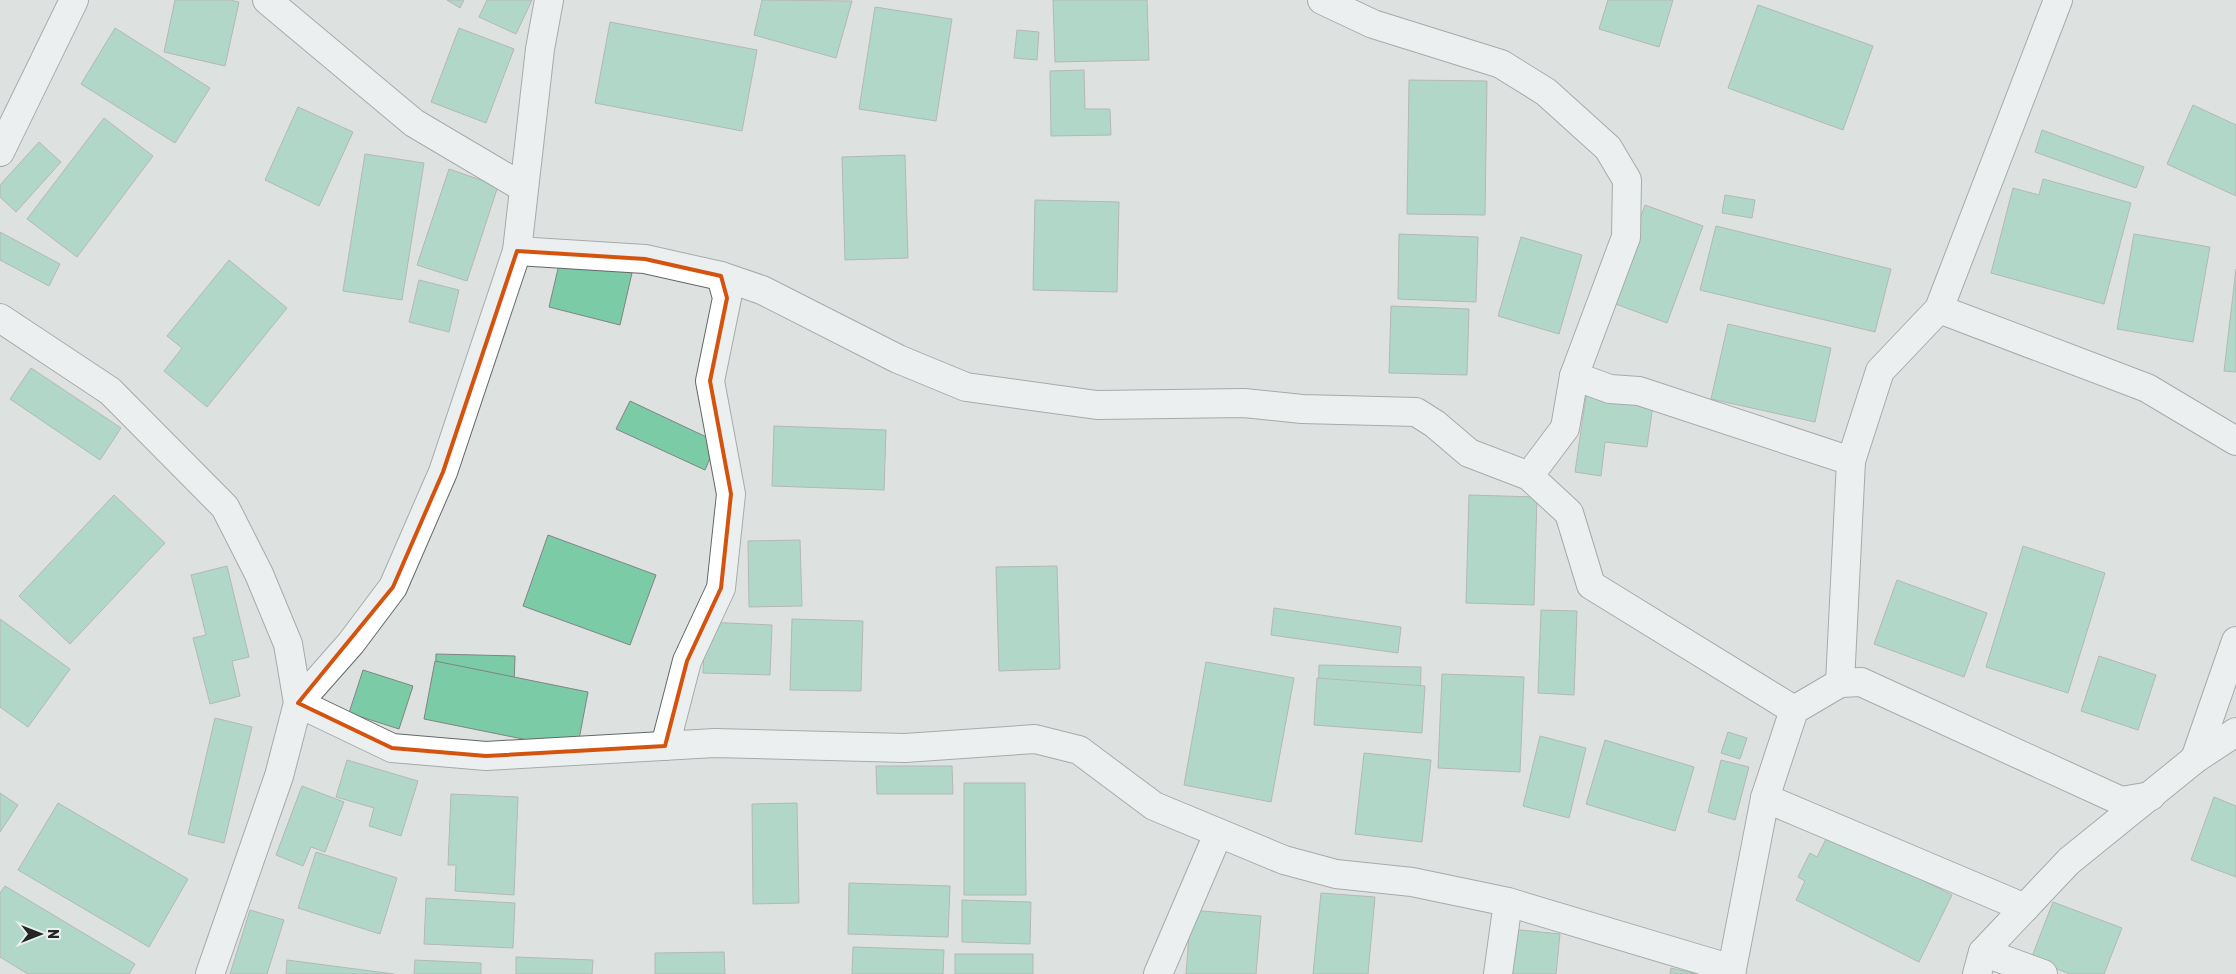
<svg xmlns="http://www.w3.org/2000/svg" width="2236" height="974" viewBox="0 0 2236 974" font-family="Rubik,sans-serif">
<rect width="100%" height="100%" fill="#dde2e1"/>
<!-- building -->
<g fill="#7bcba7" stroke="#818483">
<path d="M 175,0 L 230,0 L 239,2 L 225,66 L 164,52 Z"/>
<path d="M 447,0 L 464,0 L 460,8 Z"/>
<path d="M 487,0 L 532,0 L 516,34 L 479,17 Z"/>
<path d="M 762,0 L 852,1 L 836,58 L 754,35 Z"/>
<path d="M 1053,0 L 1147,0 L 1149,60 L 1055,62 Z"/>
<path d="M 1608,0 L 1673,0 L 1659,47 L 1599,29 Z"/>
<path d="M 1758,5 L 1873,46 L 1843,130 L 1728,88 Z"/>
<path d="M 875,7 L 952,19 L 936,121 L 859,109 Z"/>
<path d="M 610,22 L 757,50 L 742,131 L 595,103 Z"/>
<path d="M 115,28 L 210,88 L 175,143 L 81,84 Z"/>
<path d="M 459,28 L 514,49 L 486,123 L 431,102 Z"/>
<path d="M 1017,30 L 1039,32 L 1037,60 L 1014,58 Z"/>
<path d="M 1084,70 L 1085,109 L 1110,109 L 1111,135 L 1051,136 L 1050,71 Z"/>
<path d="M 1409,80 L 1487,81 L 1485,215 L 1407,214 Z"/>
<path d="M 2193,105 L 2236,125 L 2236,196 L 2167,164 Z"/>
<path d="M 298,107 L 353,132 L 319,206 L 265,180 Z"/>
<path d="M 104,118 L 153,156 L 77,257 L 27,219 Z"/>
<path d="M 2042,130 L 2144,167 L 2136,188 L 2035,152 Z"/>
<path d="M 39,142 L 61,162 L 16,212 L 0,197 L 0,185 Z"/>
<path d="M 365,154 L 424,163 L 402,300 L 343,291 Z"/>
<path d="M 905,155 L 908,258 L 845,260 L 842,157 Z"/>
<path d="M 449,169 L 498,186 L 467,281 L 417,265 Z"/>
<path d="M 2043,179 L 2131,203 L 2104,304 L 1991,273 L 2013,188 L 2039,195 Z"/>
<path d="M 1725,195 L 1755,200 L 1752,218 L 1722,213 Z"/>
<path d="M 1035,200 L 1119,202 L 1117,292 L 1033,290 Z"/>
<path d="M 1645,205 L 1703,226 L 1667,323 L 1610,302 Z"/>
<path d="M 1716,226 L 1891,269 L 1875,332 L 1700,290 Z"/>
<path d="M 0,232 L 60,264 L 49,286 L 0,260 Z"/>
<path d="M 1399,234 L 1478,237 L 1476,302 L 1398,299 Z"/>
<path d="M 2134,234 L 2210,247 L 2193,342 L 2117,329 Z"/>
<path d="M 1521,237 L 1582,255 L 1559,334 L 1498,316 Z"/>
<path d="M 561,256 L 632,273 L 620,325 L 549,307 Z"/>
<path d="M 229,260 L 287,308 L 207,407 L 164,371 L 182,348 L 167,336 Z"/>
<path d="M 2236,269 L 2236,372 L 2224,371 Z"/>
<path d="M 419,280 L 459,290 L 449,332 L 409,322 Z"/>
<path d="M 1391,306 L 1469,309 L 1467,375 L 1389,373 Z"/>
<path d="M 1728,324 L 1831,348 L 1815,422 L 1711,399 Z"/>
<path d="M 31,368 L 121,428 L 100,460 L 10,399 Z"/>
<path d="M 1586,396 L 1653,405 L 1647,447 L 1605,442 L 1601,476 L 1575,472 Z"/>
<path d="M 630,401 L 717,442 L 705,470 L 616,429 Z"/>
<path d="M 774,426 L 886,430 L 884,490 L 772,486 Z"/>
<path d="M 114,495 L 165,543 L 70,644 L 19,596 Z"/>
<path d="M 1469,495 L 1537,497 L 1534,605 L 1466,603 Z"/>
<path d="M 548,535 L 656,575 L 630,645 L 523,606 Z"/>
<path d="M 800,540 L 802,606 L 749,607 L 748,541 Z"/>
<path d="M 2023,546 L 2105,573 L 2068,693 L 1986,667 Z"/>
<path d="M 227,566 L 249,657 L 232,661 L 240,696 L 210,704 L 193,638 L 206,635 L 191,575 Z"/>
<path d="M 1057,566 L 1060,669 L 999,671 L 996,567 Z"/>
<path d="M 1897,580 L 1987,613 L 1964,677 L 1874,644 Z"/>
<path d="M 1274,608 L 1401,627 L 1398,653 L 1271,635 Z"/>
<path d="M 1541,610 L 1577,611 L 1574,695 L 1538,693 Z"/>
<path d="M 0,619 L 70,669 L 28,727 L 0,707 Z"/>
<path d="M 792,619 L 863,621 L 861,691 L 790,690 Z"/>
<path d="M 705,622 L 772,625 L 770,675 L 703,673 Z"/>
<path d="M 436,654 L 515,656 L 513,713 L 435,711 Z"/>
<path d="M 2099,656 L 2156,675 L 2138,730 L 2081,711 Z"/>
<path d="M 435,661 L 588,692 L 577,750 L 424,719 Z"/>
<path d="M 1206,662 L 1294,678 L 1271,802 L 1184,785 Z"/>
<path d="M 1319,665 L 1421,667 L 1420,712 L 1318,711 Z"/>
<path d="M 363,670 L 413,686 L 399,729 L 349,713 Z"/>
<path d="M 1442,674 L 1524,677 L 1520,772 L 1438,768 Z"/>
<path d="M 1317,678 L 1425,686 L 1422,733 L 1314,725 Z"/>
<path d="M 215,718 L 252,727 L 224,843 L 188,834 Z"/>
<path d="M 1728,732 L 1747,738 L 1740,759 L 1721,753 Z"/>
<path d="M 1540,736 L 1586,748 L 1569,818 L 1523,806 Z"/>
<path d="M 1605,740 L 1694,767 L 1675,831 L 1586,804 Z"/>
<path d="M 1364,753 L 1431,760 L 1422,842 L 1355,834 Z"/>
<path d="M 347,760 L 418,781 L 401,836 L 369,826 L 374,808 L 336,797 Z"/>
<path d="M 1721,760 L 1749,767 L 1735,820 L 1708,812 Z"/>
<path d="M 876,766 L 952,766 L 953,794 L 877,794 Z"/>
<path d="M 964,783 L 1025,783 L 1026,895 L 964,895 Z"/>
<path d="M 302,786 L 344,802 L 325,852 L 311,847 L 303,866 L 276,855 Z"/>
<path d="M 0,793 L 18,805 L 0,832 Z"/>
<path d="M 451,794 L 518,797 L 514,895 L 455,891 L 456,865 L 448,865 Z"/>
<path d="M 2214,797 L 2236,806 L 2236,877 L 2191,860 Z"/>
<path d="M 58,803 L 188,879 L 149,947 L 18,870 Z"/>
<path d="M 797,803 L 799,903 L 753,904 L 752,804 Z"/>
<path d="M 1829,833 L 1952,895 L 1919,962 L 1796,900 L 1805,881 L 1798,877 L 1810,853 L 1817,857 Z"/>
<path d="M 316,852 L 397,878 L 380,934 L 298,908 Z"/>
<path d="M 849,883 L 950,886 L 948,937 L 848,934 Z"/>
<path d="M 5,886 L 135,964 L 129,974 L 28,974 L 0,957 L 0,893 Z"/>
<path d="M 1321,893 L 1375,897 L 1368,974 L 1313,974 Z"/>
<path d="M 426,898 L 515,903 L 513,948 L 424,944 Z"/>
<path d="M 962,900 L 1031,902 L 1030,944 L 962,942 Z"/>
<path d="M 2053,902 L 2122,928 L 2104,974 L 2070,974 L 2031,959 Z"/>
<path d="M 250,910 L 284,920 L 267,974 L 230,974 Z"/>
<path d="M 1191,910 L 1261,916 L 1256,974 L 1186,974 Z"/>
<path d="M 1511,929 L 1560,934 L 1556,974 L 1506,974 Z"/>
<path d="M 853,947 L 944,950 L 943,974 L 852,974 Z"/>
<path d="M 724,952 L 725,974 L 655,974 L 655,953 Z"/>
<rect x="955" y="954" width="78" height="20"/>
<path d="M 516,957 L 593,960 L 592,974 L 516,974 Z"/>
<path d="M 287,960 L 394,974 L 286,974 Z"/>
<path d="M 415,960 L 481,963 L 481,974 L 414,974 Z"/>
<path d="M 1671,968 L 1697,974 L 1670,974 Z"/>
</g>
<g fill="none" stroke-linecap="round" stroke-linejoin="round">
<defs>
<g id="street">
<path d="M 267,0 L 414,123 L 524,188"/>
<path d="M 549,0 L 540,49 L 517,251 L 443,472 L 393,587 L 351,643 L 298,703 L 392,748 L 486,756 L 715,743 L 905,748 L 1035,739 L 1079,750 L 1154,806 L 1284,860 L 1336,874 L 1412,882 L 1508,902 L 1732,969"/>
<path d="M 1322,0 L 1373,24 L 1501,64 L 1546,92 L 1608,148 L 1627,180 L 1626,237 L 1574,376"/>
<path d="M 0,152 L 74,0"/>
<path d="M 517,251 L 645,259 L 721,276 L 762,290 L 898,359 L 966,387 L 1097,405 L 1244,403 L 1302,409 L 1416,412 L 1435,424 L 1469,453 L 1529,476 L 1569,513 L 1591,585 L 1794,710"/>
<path d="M 1939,309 L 2147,388 L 2236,441"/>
<path d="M 0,318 L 110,391 L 225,507 L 259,574 L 288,644 L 298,703 L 279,776 L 210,974"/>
<path d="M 1529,476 L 1565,428 L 1574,376 L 1610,389 L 1639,391 L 1851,461"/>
<path d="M 1840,683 L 1851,461 L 1880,371 L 1939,309 L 2058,0"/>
<path d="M 665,746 L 687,661 L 721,588 L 731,494 L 710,381 L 727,298 L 721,276"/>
<path d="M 2195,759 L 2236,641"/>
<path d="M 1765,798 L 2025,908"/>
<path d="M 1983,952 L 2043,974"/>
<path d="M 1158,974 L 1218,834"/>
<path d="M 1498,974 L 1508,902"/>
<path d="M 1731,974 L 1765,798 L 1794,710 L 1840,683 L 1861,682 L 2121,801 L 2151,796"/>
<path d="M 1977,974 L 1983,952 L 2069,861 L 2195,759 L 2236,732"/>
</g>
</defs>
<!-- street casing -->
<use href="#street" stroke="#646867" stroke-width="30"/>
<!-- street -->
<use href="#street" stroke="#fff" stroke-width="28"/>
</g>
<!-- marked area -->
<path d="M0 0H2236V974H0ZM 517,251 L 645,259 L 721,276 L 727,298 L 710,381 L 731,494 L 721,588 L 687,661 L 665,746 L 486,756 L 392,748 L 298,703 L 393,587 L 443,472 Z" fill="#dde2e1" fill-opacity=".55" fill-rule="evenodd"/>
<path fill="none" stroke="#d4540f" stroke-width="4" stroke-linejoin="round" d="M 517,251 L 645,259 L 721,276 L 727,298 L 710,381 L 731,494 L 721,588 L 687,661 L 665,746 L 486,756 L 392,748 L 298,703 L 393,587 L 443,472 Z"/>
<!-- north arrow -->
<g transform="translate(40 934) rotate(90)" stroke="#eaefef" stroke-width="4" paint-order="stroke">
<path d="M0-4L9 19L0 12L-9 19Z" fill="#252726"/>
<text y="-8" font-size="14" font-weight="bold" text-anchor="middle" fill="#252726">N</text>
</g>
</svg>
